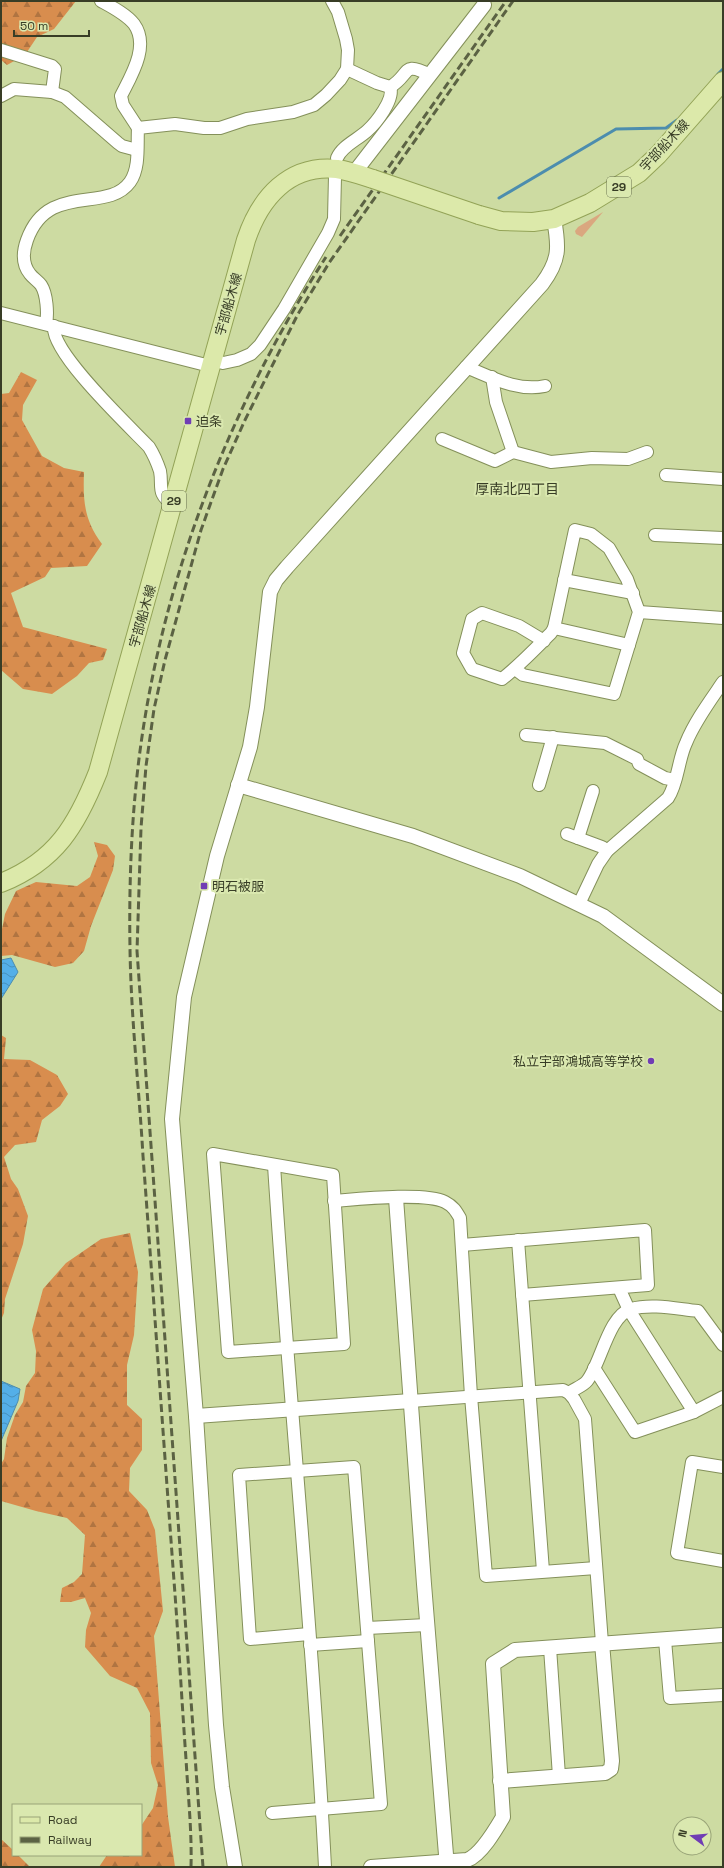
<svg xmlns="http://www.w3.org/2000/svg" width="724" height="1868" viewBox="0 0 724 1868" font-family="'Space Grotesk','Noto Sans JP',sans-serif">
<defs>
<pattern id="forest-firs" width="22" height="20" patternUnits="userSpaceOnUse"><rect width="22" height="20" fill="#d88d4e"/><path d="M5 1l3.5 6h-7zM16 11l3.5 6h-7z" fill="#b07441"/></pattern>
<pattern id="water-waves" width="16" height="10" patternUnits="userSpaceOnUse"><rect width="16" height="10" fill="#54afe8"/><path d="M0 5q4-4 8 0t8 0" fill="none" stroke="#4790bc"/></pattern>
</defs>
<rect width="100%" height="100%" fill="#cddba2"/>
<!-- grass -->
<path fill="#daa77f" d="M 603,212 L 582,237 L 576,234 L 575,231 L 578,227 Z"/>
<!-- forest -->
<g fill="url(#forest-firs)">
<path d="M 1,1 L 76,1 L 54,29 L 37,37 L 25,55 L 7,65 L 1,60 Z"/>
<path d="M 21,372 L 37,380 L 23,405 L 22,420 L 42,456 L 64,468 L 84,472 C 83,501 84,520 102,544 L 87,566 L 51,568 L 45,577 L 11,593 L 23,627 L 107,649 L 103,660 L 89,663 L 77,676 L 52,694 L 23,689 L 1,670 L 1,394 L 9,393 Z"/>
<path d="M 94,842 L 107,845 L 115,856 L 113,870 L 91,926 L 84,951 L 73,963 L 55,967 L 12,955 L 1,956 L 1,934 L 5,914 L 16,891 L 36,882 L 77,886 L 90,877 L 98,856 Z"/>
<path d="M 1,1035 L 6,1038 L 4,1059 L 30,1060 L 57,1075 L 68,1094 L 60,1106 L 42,1120 L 36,1142 L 15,1145 L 4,1157 L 11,1179 L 18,1189 L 28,1216 L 23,1244 L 5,1299 L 4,1313 L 1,1320 Z"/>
<path d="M 130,1233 L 138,1272 L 134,1335 L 127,1365 L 127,1405 L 142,1419 L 142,1450 L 130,1468 L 129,1491 L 147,1510 L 155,1530 L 163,1611 L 154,1636 L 168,1817 L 175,1867 L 99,1867 L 107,1855 L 141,1855 L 141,1826 L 153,1808 L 158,1785 L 151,1763 L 150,1713 L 137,1688 L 110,1676 L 85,1647 L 86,1630 L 91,1613 L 85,1598 L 71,1602 L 60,1602 L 62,1588 L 74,1582 L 82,1574 L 85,1535 L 67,1518 L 36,1511 L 1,1501 L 1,1464 L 4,1459 L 7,1438 L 15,1415 L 23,1402 L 26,1386 L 35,1373 L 36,1351 L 32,1330 L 43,1289 L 66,1263 L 101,1239 Z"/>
<path d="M 1,1839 L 13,1850 L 13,1855 L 18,1855 L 30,1867 L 4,1867 L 1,1865 Z"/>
</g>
<!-- water -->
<g fill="url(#water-waves)" stroke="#4c8dae">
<path d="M 11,958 L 18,972 L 1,999 L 1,960 Z"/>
<path d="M 1,1381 L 20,1389 L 18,1401 L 1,1441 Z"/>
</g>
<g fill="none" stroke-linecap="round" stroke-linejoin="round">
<!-- stream -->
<g stroke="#4c8dae" stroke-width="3">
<path d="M 718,74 L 723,69"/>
<path d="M 499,198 L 616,129 L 666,128 L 677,120"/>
</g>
<defs>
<g id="minor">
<path d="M 101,1 C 112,7 126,14 134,24 C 150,46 131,76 121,96 L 123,105 L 138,128"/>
<path d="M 1,50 L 52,66 L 55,69 L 52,92"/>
<path d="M 347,69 L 377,83 L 390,87 C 411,75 401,60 430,75"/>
<path d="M 1,96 L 14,89 L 52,92 L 65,97 L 118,143 L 122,146 L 137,150"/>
<path d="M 337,158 C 342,146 357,140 367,131 C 376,123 395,99 390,87"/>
<path d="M 1,313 L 210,366"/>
<path d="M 46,324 C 48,314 47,294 41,285 C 38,281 33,278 30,274 C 22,264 23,251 27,240 C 48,181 107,214 130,182 C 140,168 137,145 138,128 L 175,124 L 204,128 L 220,128 L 247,119 L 293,112 L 314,105 L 326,95 L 340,80 L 347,69 L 348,50 L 346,39 L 338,12 L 332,1"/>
<path d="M 54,326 C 50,352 130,427 149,447 C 154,455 157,462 160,471 C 163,486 156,494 173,504"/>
<path d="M 212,360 L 223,363 L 237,360 L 251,354 L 260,345 L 284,309 L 328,233 L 334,219 L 335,176"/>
<path d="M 466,367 C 491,377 517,392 545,386"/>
<path d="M 492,377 L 496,402 L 513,452"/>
<path d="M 442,439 L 495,461 L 513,452 L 551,462 L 592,458 L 628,459 L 647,452"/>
<path d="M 666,475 L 723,479"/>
<path d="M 655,535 L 723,538"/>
<path d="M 564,580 L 633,593"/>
<path d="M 639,612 L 723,618"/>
<path d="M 554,628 L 629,645"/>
<path d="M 515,669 L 523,675 L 614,694 L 639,612 L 627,579 L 609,548 L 591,534 L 575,530 L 554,628 L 551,633 C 535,649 520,665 502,679 L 472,669 L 463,653 L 472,619 L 482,613 L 519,626 L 544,641"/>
<path d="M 526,735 L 605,743 L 637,759 L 639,764 L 665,778 L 675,780"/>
<path d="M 539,785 L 553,737"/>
<path d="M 567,834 L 602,847 L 607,851"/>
<path d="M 578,838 L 593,791"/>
<path d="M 579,904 L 598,864 L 607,851 L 668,798 C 678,783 678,760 686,743 C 695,721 710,701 723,682"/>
<path d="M 213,1154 L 333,1175 L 344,1344 L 228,1352 Z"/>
<path d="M 274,1165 C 289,1399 313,1633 325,1867"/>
<path d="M 334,1201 C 359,1199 425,1192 445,1202 C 453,1206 456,1211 460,1218 L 471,1396 L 486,1576 L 596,1568"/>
<path d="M 518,1240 L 543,1571"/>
<path d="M 462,1245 L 645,1230 L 648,1285 L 522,1295"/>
<path d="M 619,1288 L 629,1310 L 694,1412"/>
<path d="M 594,1368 L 635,1432 L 694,1412 L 723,1397"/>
<path d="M 569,1393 C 574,1389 583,1386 587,1381 C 601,1364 608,1316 631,1309 C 652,1303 677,1309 698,1311 L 723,1345"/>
<path d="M 411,1401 L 563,1390 L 569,1393 L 574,1399 L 585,1419 L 602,1643"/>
<path d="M 723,1467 L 692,1462 L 677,1553 L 723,1561"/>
<path d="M 367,1628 L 427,1625"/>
<path d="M 665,1640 L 670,1698 L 723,1695"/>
<path d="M 310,1645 L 368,1641"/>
<path d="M 550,1648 L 559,1776"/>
<path d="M 272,1813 L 381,1804 L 354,1467 L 239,1475 L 250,1639 L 309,1634"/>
</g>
<g id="tertiary">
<path d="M 354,173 L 484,5"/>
<path d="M 238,785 L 413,836 L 520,876 L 603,916 L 723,1004"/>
<path d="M 396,1198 L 424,1584 L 447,1867"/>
<path d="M 196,1416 L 411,1401"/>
<path d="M 500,1781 L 605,1773 L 611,1769 L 612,1761 L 602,1643"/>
<path d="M 235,1867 L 222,1787 L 216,1725 L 196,1416 L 172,1119 L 184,997 L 217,856 L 250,747 L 257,707 L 270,592 L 276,580 L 287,567 L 542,284 C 560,260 559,247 554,219"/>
<path d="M 371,1867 L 467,1860 C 481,1855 496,1829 503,1817 L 493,1664 L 515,1650 L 723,1635"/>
</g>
<g id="primary">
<path d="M 479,215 L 501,221 L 533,222 L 554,219 L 590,203 L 639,173 L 658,155 L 723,81"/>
<path d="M 1,883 C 56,861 77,825 98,772 L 246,240 C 260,198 289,164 337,169 C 350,171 361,175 373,179"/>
</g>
</defs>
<!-- minor casing -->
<use href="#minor" stroke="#84905a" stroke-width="14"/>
<!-- tertiary casing -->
<use href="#tertiary" stroke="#84905a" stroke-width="16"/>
<!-- primary casing -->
<use href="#primary" stroke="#93a357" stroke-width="20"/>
<!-- minor -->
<use href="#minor" stroke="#fff" stroke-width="12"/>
<!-- tertiary -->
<use href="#tertiary" stroke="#fff" stroke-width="14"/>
<!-- primary -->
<use href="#primary" stroke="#dce9aa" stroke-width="18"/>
<!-- rail -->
<g stroke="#5b6243" stroke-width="3" stroke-dasharray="8 4" stroke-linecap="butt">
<path d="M 340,236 L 506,1"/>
<path d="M 191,1867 C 192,1831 188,1795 186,1759 C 182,1704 179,1649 175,1594 C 164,1448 154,1302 143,1156 C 139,1087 131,1018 130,949 C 129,888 131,827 138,767 C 159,587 228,409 326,257"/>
<path d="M 203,1867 L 137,951 L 141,828 L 146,766 L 154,709 L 165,660 L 201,530 L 223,469 L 245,420 L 298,314 L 329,263 L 513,1"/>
</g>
<defs>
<path id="primary-bridge" d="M 373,179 L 479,215"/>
</defs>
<!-- primary-bridge casing -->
<use href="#primary-bridge" stroke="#93a357" stroke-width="20" stroke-linecap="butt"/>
<!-- primary-bridge -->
<use href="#primary-bridge" stroke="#dce9aa" stroke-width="18"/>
</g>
<!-- markers -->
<g fill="#703db4" stroke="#dae8af" stroke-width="1.5">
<rect x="184" y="417" width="8" height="8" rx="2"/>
<rect x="200" y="882" width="8" height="8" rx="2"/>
<circle cx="651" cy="1061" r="4"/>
</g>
<g text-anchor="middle" stroke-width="4" stroke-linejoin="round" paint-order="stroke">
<!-- shield labels -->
<g fill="#dae8af" stroke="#69704f" stroke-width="1">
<rect x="607" y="177" width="24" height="20" rx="3"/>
<rect x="162" y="491" width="24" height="20" rx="3"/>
</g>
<g font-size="12" font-weight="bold" fill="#383d26">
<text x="619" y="191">29</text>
<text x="174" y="505">29</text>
</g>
<!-- street labels -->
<g font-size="13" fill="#383d26" stroke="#dae8af">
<text transform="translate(664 145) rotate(-47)" y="5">宇部船木線</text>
<text transform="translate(228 304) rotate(-74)" y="5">宇部船木線</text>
<text transform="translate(142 616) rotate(-74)" y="5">宇部船木線</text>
</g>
<!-- poi labels -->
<g font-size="13" fill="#383d26" stroke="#dae8af" text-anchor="start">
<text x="196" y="426">迫条</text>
<text x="212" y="891">明石被服</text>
<text x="643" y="1066" text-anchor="end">私立宇部鴻城高等学校</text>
</g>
<!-- neighbourhood labels -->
<g font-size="14" fill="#383d26" stroke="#dae8af">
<text x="517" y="494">厚南北四丁目</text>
</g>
</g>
<!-- border -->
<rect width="724" height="1868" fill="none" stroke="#383d26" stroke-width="4"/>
<!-- legend -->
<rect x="12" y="1804" width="130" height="52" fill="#dae8af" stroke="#99a478"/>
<rect x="20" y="1817" width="20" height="6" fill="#dce9aa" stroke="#99a478"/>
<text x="48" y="1824" font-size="12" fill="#383d26">Road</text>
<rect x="20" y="1837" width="20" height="6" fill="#5b6243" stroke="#99a478"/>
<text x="48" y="1844" font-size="12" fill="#383d26">Railway</text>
<!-- north arrow -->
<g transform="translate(692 1836) rotate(286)"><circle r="19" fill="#dae8af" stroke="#99a478"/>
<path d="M0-3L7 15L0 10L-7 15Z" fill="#703db4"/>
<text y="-6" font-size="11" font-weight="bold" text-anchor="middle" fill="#383d26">N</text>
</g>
<!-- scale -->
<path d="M14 30v6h75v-6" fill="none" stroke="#383d26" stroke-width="2"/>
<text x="20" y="30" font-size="12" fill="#383d26" stroke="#dae8af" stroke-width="3" paint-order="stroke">50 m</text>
</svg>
